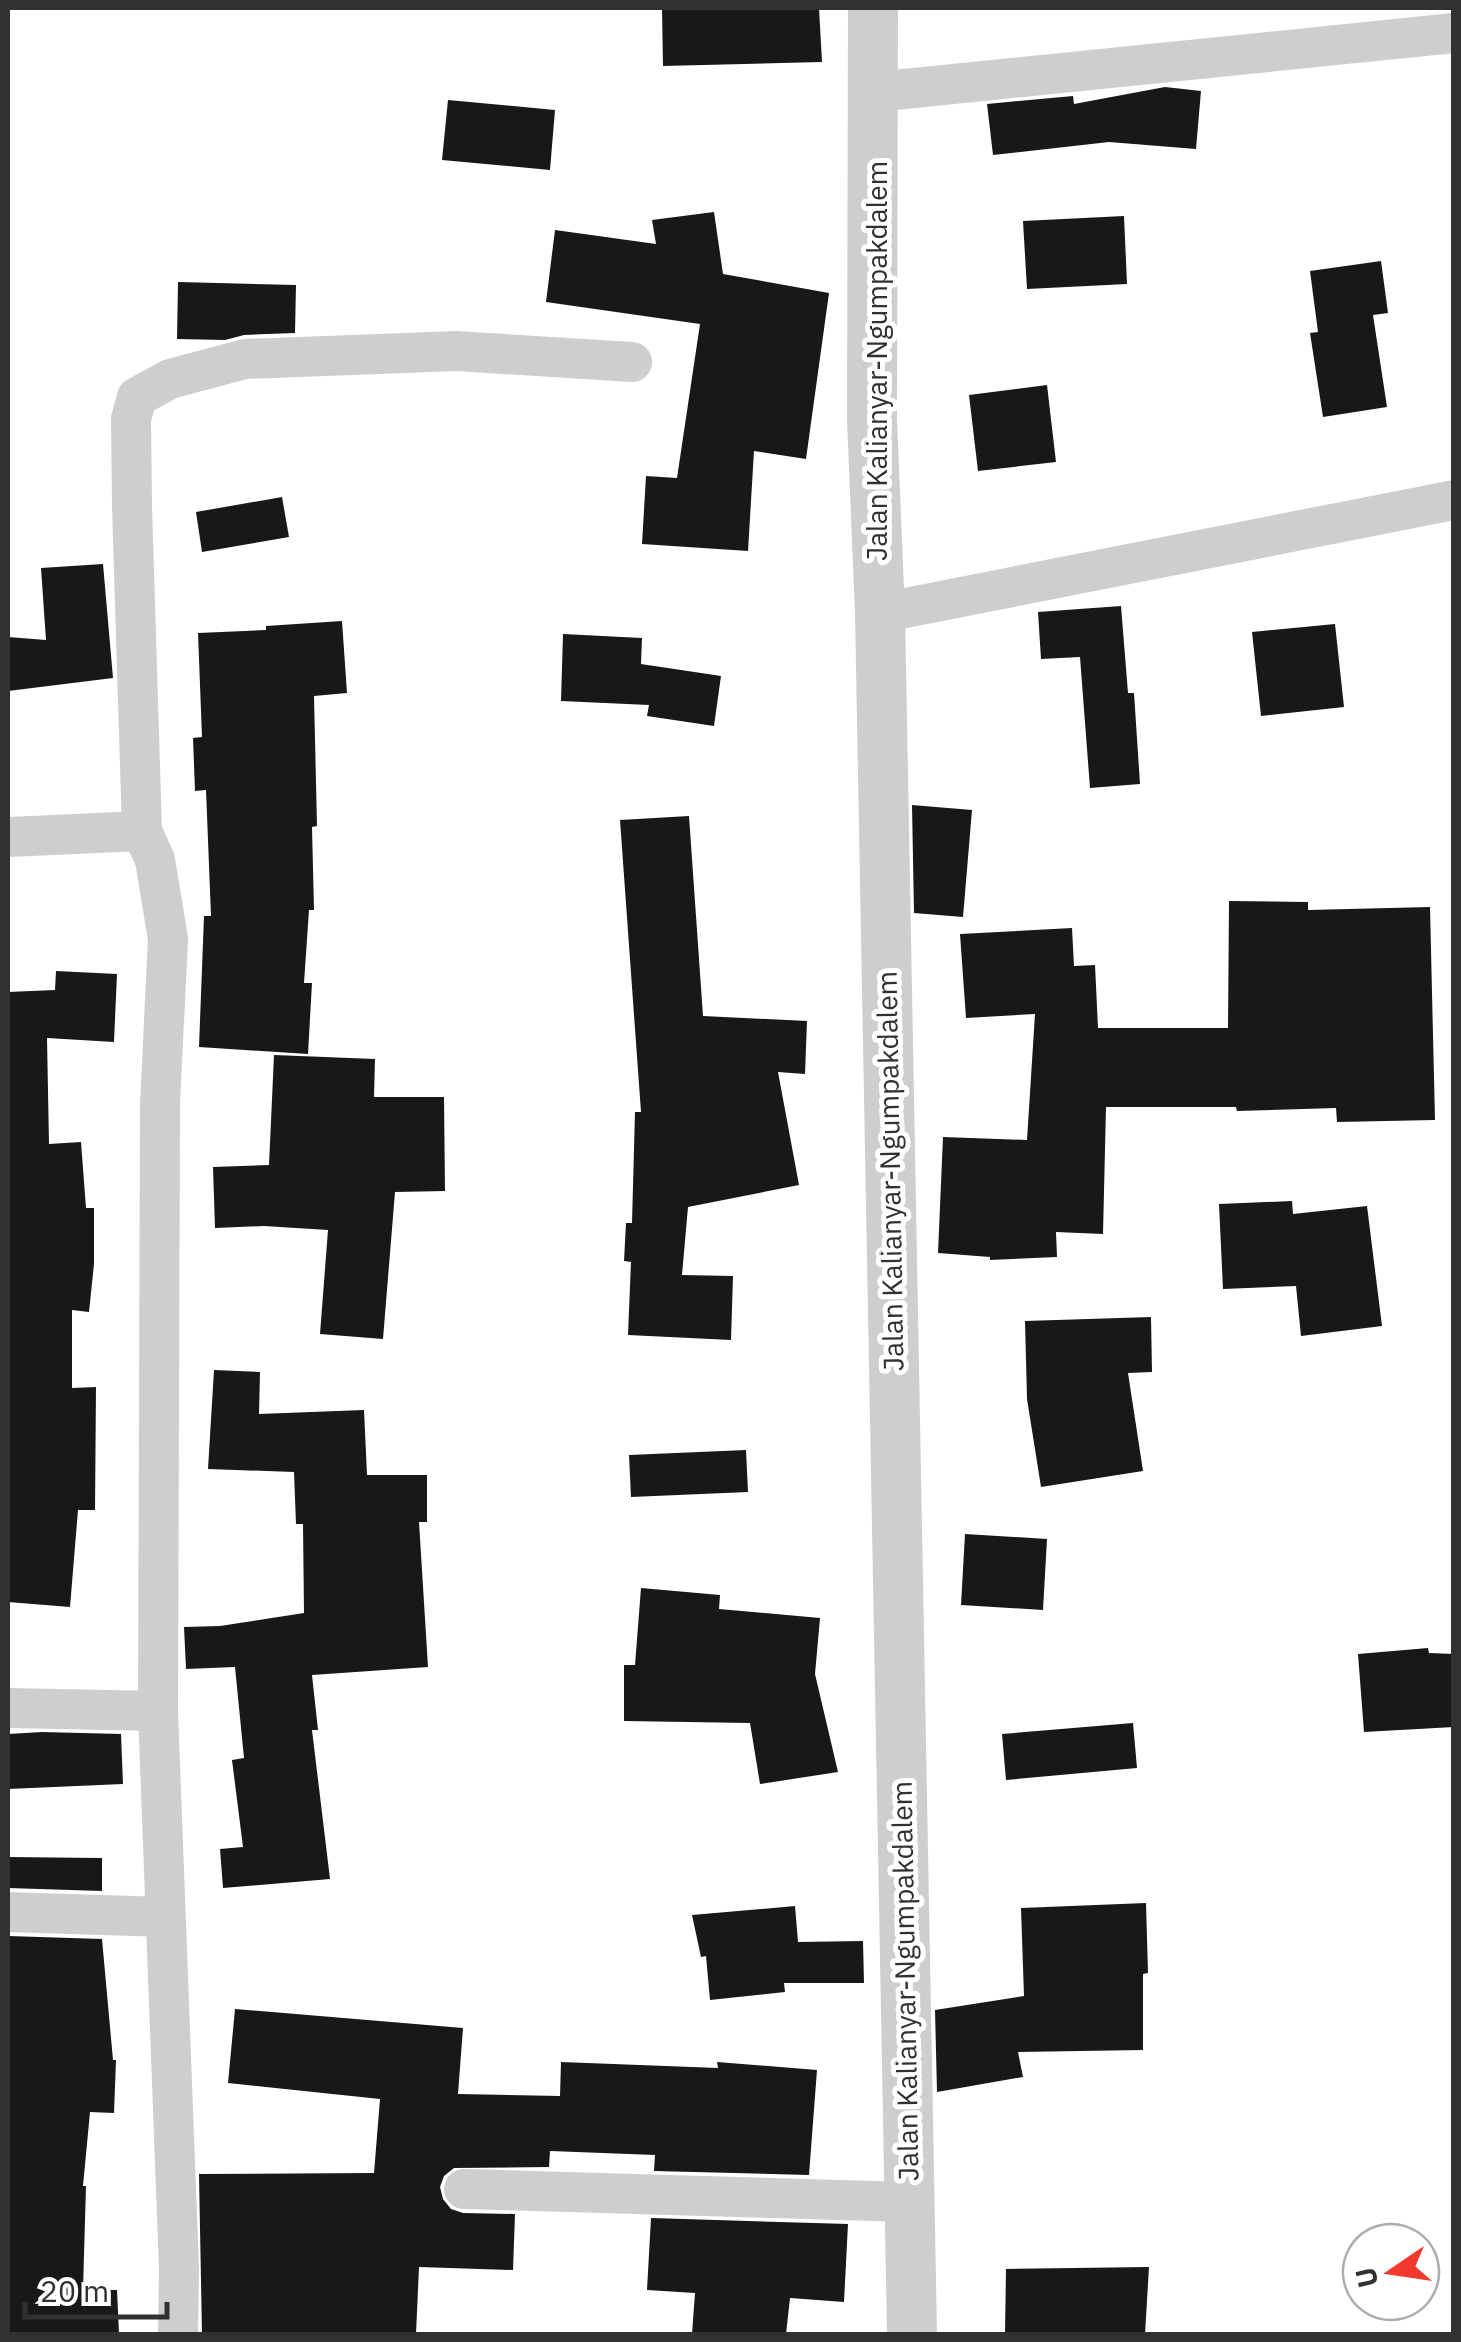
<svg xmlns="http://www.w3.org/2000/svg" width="1461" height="2342" viewBox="0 0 1461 2342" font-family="'IBM Plex Sans',sans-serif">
<rect width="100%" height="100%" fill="#fff"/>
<!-- building -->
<g fill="#181818">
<path d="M 662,8 L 819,8 L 822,62 L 663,66 Z"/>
<path d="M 1165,87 L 1201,91 L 1196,149 L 1109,142 L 993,155 L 987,104 L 1073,96 L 1074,104 Z"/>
<path d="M 448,100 L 555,110 L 550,170 L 442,160 Z"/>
<path d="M 714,212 L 723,274 L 829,293 L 806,459 L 754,451 L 748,551 L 642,544 L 646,476 L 677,478 L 700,324 L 546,302 L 555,230 L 656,244 L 652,220 Z"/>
<path d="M 1124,216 L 1127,284 L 1027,289 L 1023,221 Z"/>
<path d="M 1381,261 L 1388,313 L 1373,315 L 1387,407 L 1323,417 L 1310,333 L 1318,332 L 1310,271 Z"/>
<path d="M 178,282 L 296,285 L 295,333 L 244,335 L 225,340 L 177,339 Z"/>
<path d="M 1047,385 L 1056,462 L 978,471 L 969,395 Z"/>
<path d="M 282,497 L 289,537 L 202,552 L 196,512 Z"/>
<path d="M 103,564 L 113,678 L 8,691 L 8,637 L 46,640 L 41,568 Z"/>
<path d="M 1121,606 L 1128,693 L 1134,693 L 1140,784 L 1090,788 L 1080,657 L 1041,659 L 1038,612 Z"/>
<path d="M 342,621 L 347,693 L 314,696 L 317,826 L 312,827 L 314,910 L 309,910 L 304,983 L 312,983 L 308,1054 L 199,1047 L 204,916 L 211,916 L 206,790 L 195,791 L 193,738 L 202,737 L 198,633 L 266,630 L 266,626 Z"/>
<path d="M 1335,624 L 1344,707 L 1261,716 L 1252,632 Z"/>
<path d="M 563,634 L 642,638 L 641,664 L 721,676 L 714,726 L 647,716 L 649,705 L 561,701 Z"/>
<path d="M 912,805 L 972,810 L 963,917 L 914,913 Z"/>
<path d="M 689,816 L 703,1016 L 807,1021 L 805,1074 L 778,1072 L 799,1185 L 688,1207 L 682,1275 L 733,1276 L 731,1340 L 628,1335 L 631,1262 L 624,1261 L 626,1223 L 632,1223 L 635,1112 L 641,1112 L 620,820 Z"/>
<path d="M 1229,901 L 1308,902 L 1308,910 L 1430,907 L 1435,1120 L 1337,1122 L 1336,1108 L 1237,1111 L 1236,1107 L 1106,1107 L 1103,1234 L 1056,1232 L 1057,1257 L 990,1260 L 990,1257 L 938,1253 L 943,1137 L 1027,1140 L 1035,1014 L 966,1018 L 960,934 L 1072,928 L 1074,966 L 1095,965 L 1098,1028 L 1228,1028 Z"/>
<path d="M 56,971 L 117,974 L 114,1042 L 47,1038 L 49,1144 L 81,1142 L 86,1208 L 94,1208 L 94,1264 L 89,1312 L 72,1310 L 72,1388 L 96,1387 L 95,1510 L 78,1510 L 70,1607 L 8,1602 L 8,992 L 55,990 Z"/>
<path d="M 274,1055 L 375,1059 L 374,1097 L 444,1097 L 445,1191 L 395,1192 L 383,1339 L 320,1334 L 328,1230 L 264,1226 L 215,1228 L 213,1167 L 269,1165 Z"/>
<path d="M 1292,1201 L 1293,1214 L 1367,1206 L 1382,1326 L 1301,1336 L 1296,1286 L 1223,1289 L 1219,1204 Z"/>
<path d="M 1151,1317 L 1152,1372 L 1128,1373 L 1143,1471 L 1041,1487 L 1027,1399 L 1025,1321 Z"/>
<path d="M 214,1370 L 260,1372 L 259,1414 L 364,1410 L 367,1475 L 427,1475 L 427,1522 L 419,1522 L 428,1667 L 312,1675 L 318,1730 L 312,1730 L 330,1879 L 223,1888 L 220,1849 L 243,1847 L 232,1760 L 244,1758 L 235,1667 L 186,1669 L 184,1627 L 220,1626 L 304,1613 L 303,1524 L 296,1524 L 294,1472 L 208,1469 Z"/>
<path d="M 746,1450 L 748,1492 L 631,1497 L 629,1455 Z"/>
<path d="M 965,1534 L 1047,1539 L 1043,1610 L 961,1605 Z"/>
<path d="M 641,1588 L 720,1595 L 719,1609 L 820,1618 L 815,1674 L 838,1772 L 760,1784 L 750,1723 L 624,1721 L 624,1665 L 635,1665 Z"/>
<path d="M 1428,1648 L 1429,1653 L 1454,1654 L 1454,1727 L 1364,1732 L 1358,1654 Z"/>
<path d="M 1133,1723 L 1137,1768 L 1006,1780 L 1002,1734 Z"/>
<path d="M 42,1732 L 121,1734 L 123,1784 L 8,1789 L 8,1734 Z"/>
<path d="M 8,1857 L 102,1858 L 102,1891 L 8,1888 Z"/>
<path d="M 1146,1903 L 1148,1973 L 1143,1974 L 1143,2050 L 1018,2052 L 1023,2077 L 937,2092 L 935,2010 L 1024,1996 L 1021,1908 Z"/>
<path d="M 795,1906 L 798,1942 L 863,1941 L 864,1983 L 784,1983 L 785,1992 L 710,2000 L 706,1956 L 701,1957 L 692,1915 Z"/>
<path d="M 8,1936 L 102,1939 L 113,2060 L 116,2060 L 114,2113 L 90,2112 L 83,2186 L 86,2186 L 83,2290 L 117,2290 L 119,2334 L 8,2334 Z"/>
<path d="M 235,2009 L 463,2028 L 458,2094 L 560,2096 L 561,2062 L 718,2068 L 717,2062 L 817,2070 L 809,2175 L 654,2171 L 655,2155 L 550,2151 L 549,2167 L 454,2168 L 444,2176 L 440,2187 L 443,2199 L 451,2209 L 463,2213 L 515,2214 L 513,2270 L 419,2267 L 416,2334 L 202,2334 L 199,2174 L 374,2173 L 380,2099 L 228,2083 Z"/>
<path d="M 651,2218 L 848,2224 L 844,2302 L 790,2298 L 786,2334 L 692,2334 L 695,2293 L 647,2290 Z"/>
<path d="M 1149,2267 L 1145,2334 L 1005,2334 L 1006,2269 Z"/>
</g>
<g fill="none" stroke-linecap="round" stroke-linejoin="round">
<!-- minor -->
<g stroke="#cecece" stroke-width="40">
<path d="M 875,92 L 1454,33"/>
<path d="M 880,613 L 1454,500"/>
<path d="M 142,831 L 132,506 L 131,419 L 137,397 L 170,379 L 245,359 L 456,351 L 632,362"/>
<path d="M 8,837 L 142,831 L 155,860 L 168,939 L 160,1104 L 158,1711 L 179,2269 L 178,2334"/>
<path d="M 8,1708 L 158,1711"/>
<path d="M 8,1912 L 165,1917"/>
<path d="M 464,2189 L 909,2202"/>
</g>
<!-- tertiary -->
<path stroke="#cecece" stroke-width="50" d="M 873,8 L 872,420 L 880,613 L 912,2334"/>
</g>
<g text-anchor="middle" stroke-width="10" stroke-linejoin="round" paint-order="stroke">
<!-- street labels -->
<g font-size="28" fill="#313131" stroke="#fff">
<text transform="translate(877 361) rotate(-90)" y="10">Jalan Kalianyar-Ngumpakdalem</text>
<text transform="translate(890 1171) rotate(-91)" y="10">Jalan Kalianyar-Ngumpakdalem</text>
<text transform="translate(905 1981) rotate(-91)" y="10">Jalan Kalianyar-Ngumpakdalem</text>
</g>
</g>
<!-- border -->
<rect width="1461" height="2342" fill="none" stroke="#313131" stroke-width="20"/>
<!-- north arrow -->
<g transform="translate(1391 2272) rotate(257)"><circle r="48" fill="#ffffff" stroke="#adadad" stroke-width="2.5"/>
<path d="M0-8L18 38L0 25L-18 38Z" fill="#f13a2b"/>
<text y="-15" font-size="28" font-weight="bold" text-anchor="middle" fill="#313131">U</text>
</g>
<!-- scale -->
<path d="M25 2302v15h142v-15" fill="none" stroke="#313131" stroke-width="5"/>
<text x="40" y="2302" font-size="30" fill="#313131" stroke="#ffffff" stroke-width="8" paint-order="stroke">20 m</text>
</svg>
